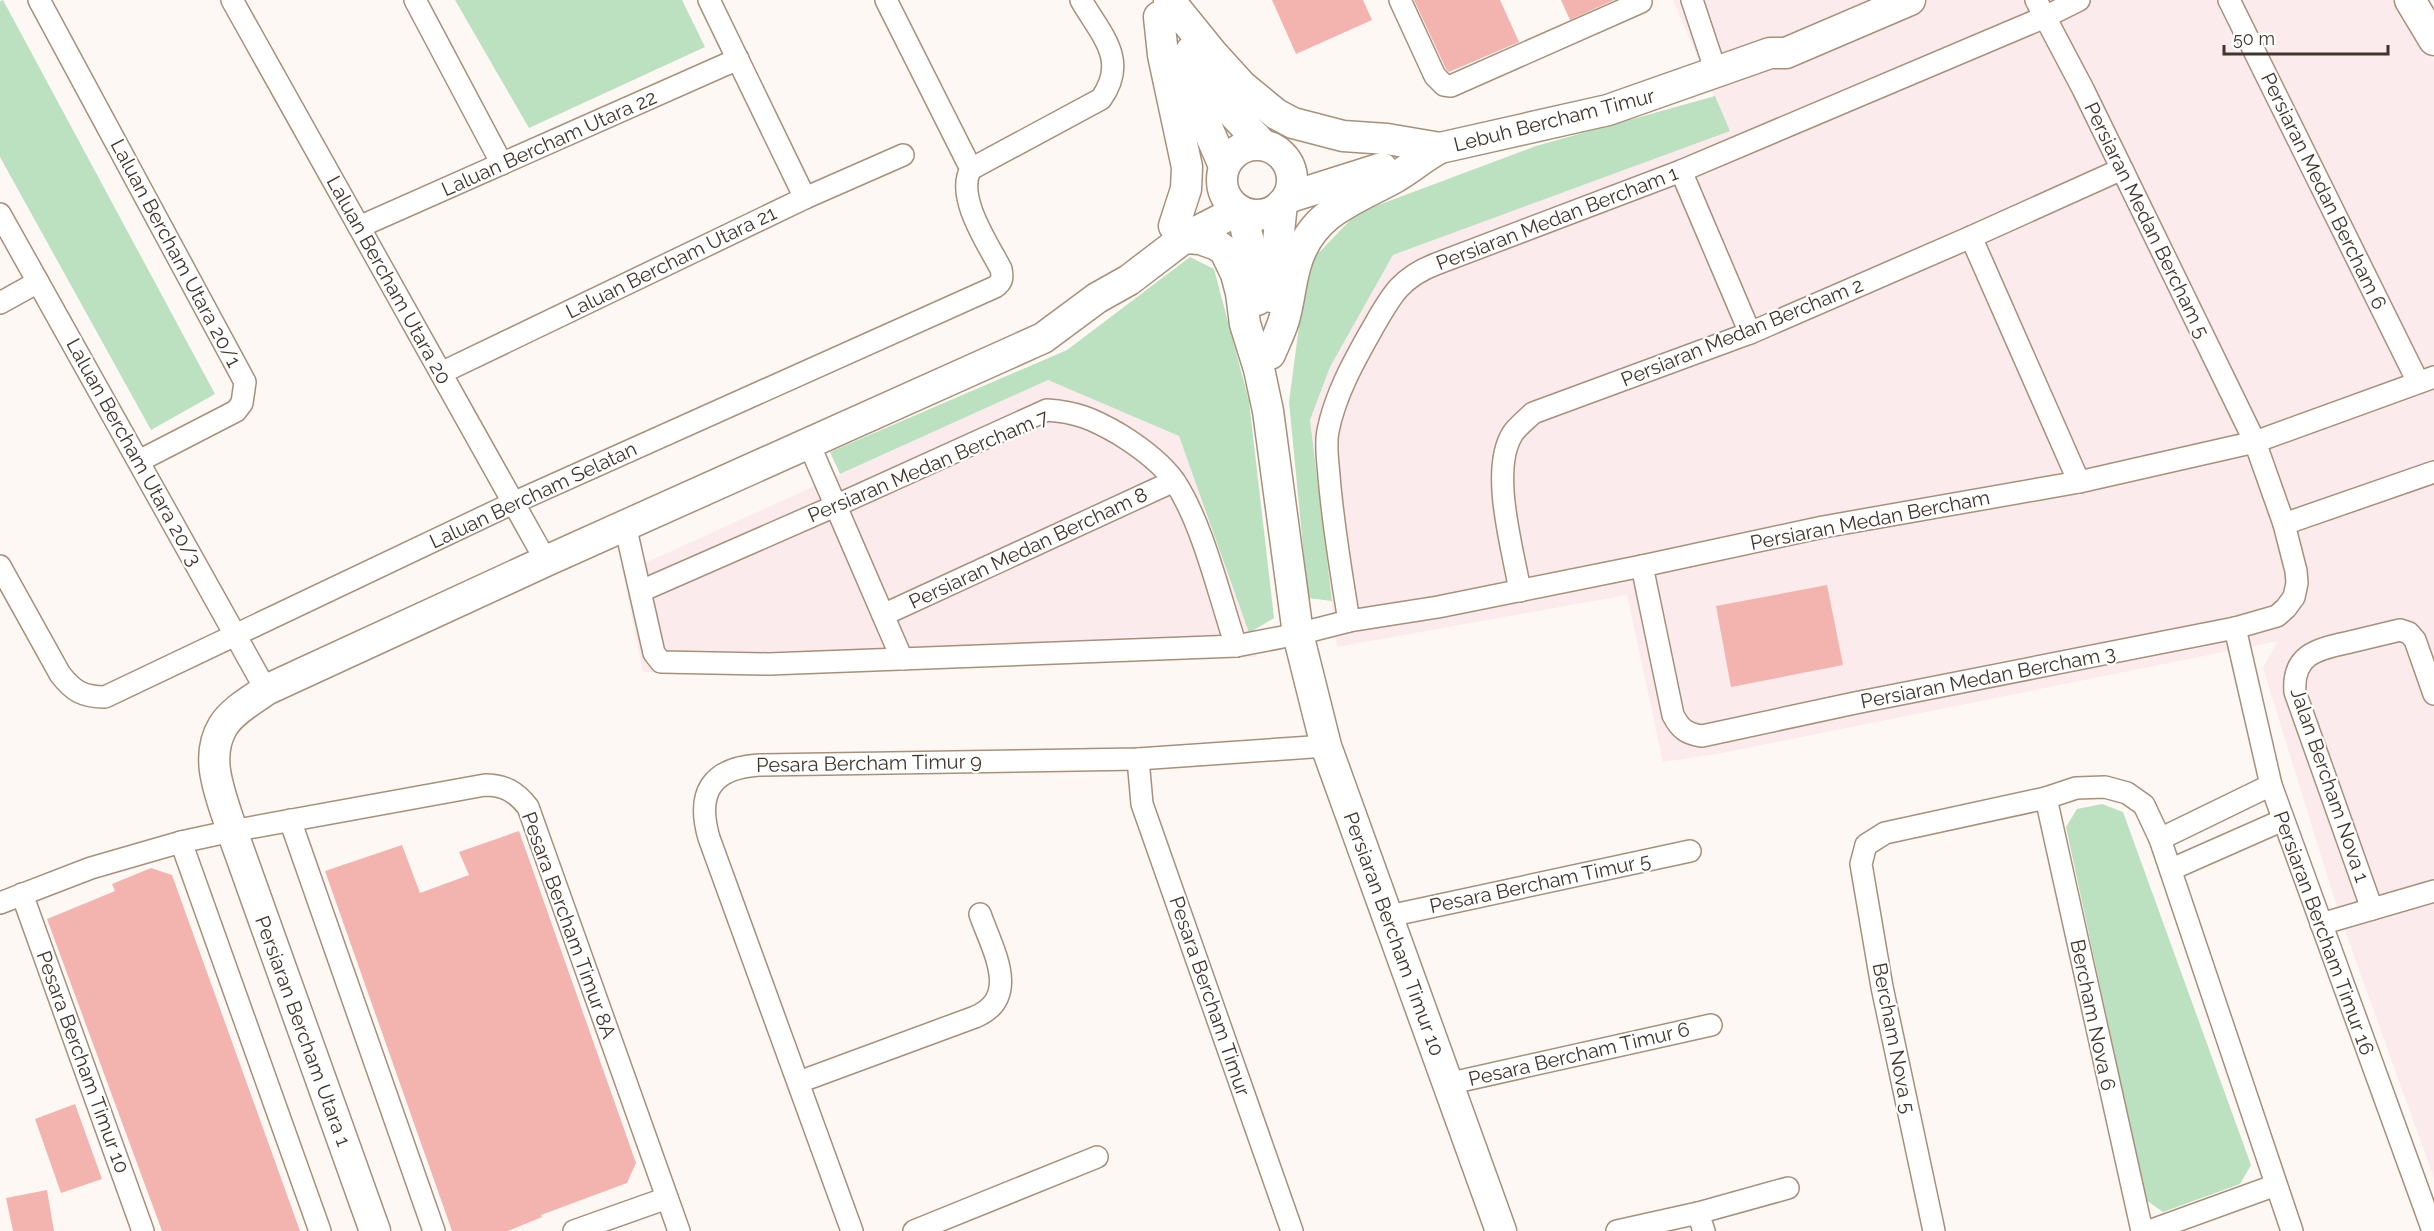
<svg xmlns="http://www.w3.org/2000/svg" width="2434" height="1231" viewBox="0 0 2434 1231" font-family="Raleway,sans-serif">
<rect width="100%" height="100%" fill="#fef8f4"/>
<!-- commercial -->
<g fill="#fbebec">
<path d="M 1673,0 L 2398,0 L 2434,60 L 2434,1178 L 2340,917 L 2263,668 L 2278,641 L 1722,753 L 1663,762 L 1627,595 L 1337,647 L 1310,420 L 1330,367 L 1393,255 L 1729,131 Z"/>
<path d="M 1048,380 L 1179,436 L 1257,657 L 643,672 L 623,573 Z"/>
</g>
<!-- green -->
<g fill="#bbe1c0">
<path d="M 3,0 L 215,394 L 151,430 L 0,157 L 0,1 Z"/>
<path d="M 455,0 L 682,0 L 705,47 L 529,128 Z"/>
<path d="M 1715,96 L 1730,131 L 1393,255 L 1330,367 L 1310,420 L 1332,601 L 1308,598 L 1289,402 L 1307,265 L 1357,213 L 1536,146 Z"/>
<path d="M 1190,257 L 1214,269 L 1249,401 L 1274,618 L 1249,633 L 1179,436 L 1048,380 L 840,474 L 830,452 L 1067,350 Z"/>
<path d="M 2102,804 L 2123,812 L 2251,1165 L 2240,1184 L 2163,1212 L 2146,1200 L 2066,827 L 2077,809 Z"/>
</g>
<!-- building -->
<g fill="#f3b4af">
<path d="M 1272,0 L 1363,0 L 1372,20 L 1296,54 Z"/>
<path d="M 1414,0 L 1500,0 L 1519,42 L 1449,72 L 1446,69 Z"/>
<path d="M 1561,0 L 1614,0 L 1570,20 Z"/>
<path d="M 1827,585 L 1843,665 L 1731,687 L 1716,606 Z"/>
<path d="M 519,831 L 636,1163 L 627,1183 L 541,1215 L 542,1217 L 508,1231 L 452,1231 L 325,871 L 402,845 L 420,893 L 469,875 L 459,852 Z"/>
<path d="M 151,868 L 172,875 L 300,1231 L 162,1231 L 47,919 L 115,891 L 112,884 Z"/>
<path d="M 75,1104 L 102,1179 L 61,1193 L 35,1119 Z"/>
<path d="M 47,1190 L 54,1231 L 13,1231 L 6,1198 Z"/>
</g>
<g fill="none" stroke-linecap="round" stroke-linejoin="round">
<defs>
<g id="street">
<path d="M 39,0 L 245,382 L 242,403 L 236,411 L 139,461"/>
<path d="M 232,0 L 546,561"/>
<path d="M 415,0 L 502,164"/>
<path d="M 709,0 L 805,198"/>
<path d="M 1400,0 L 1435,76 L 1444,85 L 1451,86 L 1641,2"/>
<path d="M 1692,0 L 1716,72"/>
<path d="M 2229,0 L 2418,382"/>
<path d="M 971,169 L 1101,99 C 1129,60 1101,35 1081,0"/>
<path d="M 1681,171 L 1750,333"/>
<path d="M 0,214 L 266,690"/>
<path d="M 359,227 L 738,59"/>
<path d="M 1971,237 L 2079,482"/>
<path d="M 0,303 L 38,282"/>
<path d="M 441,373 L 805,198 L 903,155"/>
<path d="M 809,444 L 902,659"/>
<path d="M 2284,524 L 2434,472"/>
<path d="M 625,525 L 654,653 L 661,662 L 769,664 L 1236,646 L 1298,634 L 1349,621 L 1438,607 L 1642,566 L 1823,527 L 2079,482 L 2255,442 L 2434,377"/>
<path d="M 0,566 L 60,674 C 73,691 83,697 105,697 L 513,503 L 995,287 C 1002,282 1003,278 1001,269 C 988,244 955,196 971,169 L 886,0"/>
<path d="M 1642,566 L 1673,715 C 1680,729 1687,734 1702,736 L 1855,703 L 2235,628 L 2277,616 L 2286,608 L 2294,597 L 2297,583 L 2296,571 L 2284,524 L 2255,442 L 2083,89 L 2036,0"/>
<path d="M 641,591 L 835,506 L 1047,410 C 1077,412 1093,419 1119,434 C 1140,447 1161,462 1175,482 C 1203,525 1219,595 1236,646"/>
<path d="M 1520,591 C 1513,549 1489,470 1513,433 C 1518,426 1527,419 1533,413 L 1750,333 L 1971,237 L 2122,169"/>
<path d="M 883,615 L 1174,481"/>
<path d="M 1349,621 C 1341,573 1333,525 1329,476 C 1328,462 1325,445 1328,431 C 1335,395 1354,361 1371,331 C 1390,298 1399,278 1436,264 L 1681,171 L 2045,17 L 2079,0"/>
<path d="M 2235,628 L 2271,785 L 2433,1231"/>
<path d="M 1138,759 L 1142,804 L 1292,1231"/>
<path d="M 2046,798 L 2142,1231"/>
<path d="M 290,820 L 434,1231"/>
<path d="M 2160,839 L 2271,785"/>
<path d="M 181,842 L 320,1231"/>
<path d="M 2172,869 L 2283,820"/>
<path d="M 22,894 L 143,1231"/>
<path d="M 0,903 L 91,868 L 181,842 L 232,831 L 485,785 C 505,785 516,792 528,807 L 679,1231"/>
<path d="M 2372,909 L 2295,692 C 2292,653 2319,649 2350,642 C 2366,638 2383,634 2400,630 L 2409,633 L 2415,640 L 2434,694"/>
<path d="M 1389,916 L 1690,851"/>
<path d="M 2321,924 L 2434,891"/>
<path d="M 799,1082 L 975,1017 C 1022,997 992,949 980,914"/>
<path d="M 1447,1084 L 1711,1025"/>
<path d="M 1698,1213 L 1704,1231"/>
<path d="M 574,1231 L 667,1198"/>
<path d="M 852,1231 L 709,838 C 696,793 711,768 759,765 L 1138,759 L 1326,746"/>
<path d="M 914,1231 L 1097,1157"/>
<path d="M 1617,1231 L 1698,1213 L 1788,1188"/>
<path d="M 1934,1231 L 1882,987 L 1861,864 L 1866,845 L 1885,833 L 2046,798 L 2076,788 L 2105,787 L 2127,793 L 2144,805 L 2160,839 L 2292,1231"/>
<path d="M 2149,1231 L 2276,1185"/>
</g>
<g id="secondary">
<path d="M 1169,0 L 1212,53 L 1242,86 L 1276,114 L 1293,123 L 1343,136 L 1387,139 L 1440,148"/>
<path d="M 2410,0 L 2434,40"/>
<path d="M 1159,17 L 1163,55 L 1187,167 L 1186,189 L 1174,226"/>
<path d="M 1191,51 L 1222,102 L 1263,145"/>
<path d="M 1179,63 L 1224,166"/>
<circle cx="1257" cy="180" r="35"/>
<path d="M 1287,198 L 1382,168"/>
<path d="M 1242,212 L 1253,260 L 1257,300"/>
<path d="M 1184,238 L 1200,239 L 1217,245 L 1225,251 L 1236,274 L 1241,293 L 1245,324 L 1259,369 L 1268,411 L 1298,634 L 1326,746 L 1501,1231"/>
<path d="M 1272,297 L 1282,204"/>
<path d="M 1270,354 C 1275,342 1282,329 1285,316 C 1290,297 1291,277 1298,258 C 1315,211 1354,200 1394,178 C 1410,169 1423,157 1440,148 L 1608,110 L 1770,53 L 1786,53 L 1910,0"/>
<path d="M 375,1231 L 232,831 C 222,797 203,759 223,726 C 232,711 252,700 266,690 L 546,561 L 1043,338 L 1097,298 L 1129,280 L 1184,238 L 1239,210"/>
</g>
</defs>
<!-- street casing -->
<use href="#street" stroke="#a79079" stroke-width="24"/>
<!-- secondary casing -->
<use href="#secondary" stroke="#a79079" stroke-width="33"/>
<!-- street -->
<use href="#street" stroke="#fff" stroke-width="21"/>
<!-- secondary -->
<use href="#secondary" stroke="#fff" stroke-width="30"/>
</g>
<g text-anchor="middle" stroke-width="4.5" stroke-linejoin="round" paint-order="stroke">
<!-- street labels -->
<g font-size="20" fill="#40362d" stroke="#fff">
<text transform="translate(1554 120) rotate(-14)" y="7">Lebuh Bercham Timur</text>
<text transform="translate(549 143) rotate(-24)" y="7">Laluan Bercham Utara 22</text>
<text transform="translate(2324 191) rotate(64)" y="7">Persiaran Medan Bercham 6</text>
<text transform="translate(1557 218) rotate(-21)" y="7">Persiaran Medan Bercham 1</text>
<text transform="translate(2147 220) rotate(64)" y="7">Persiaran Medan Bercham 5</text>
<text transform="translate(176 253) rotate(62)" y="7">Laluan Bercham Utara 20/1</text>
<text transform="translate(671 262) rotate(-26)" y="7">Laluan Bercham Utara 21</text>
<text transform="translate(389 280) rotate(61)" y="7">Laluan Bercham Utara 20</text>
<text transform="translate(1742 332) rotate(-22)" y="7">Persiaran Medan Bercham 2</text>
<text transform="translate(134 452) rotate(61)" y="7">Laluan Bercham Utara 20/3</text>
<text transform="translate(928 466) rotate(-23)" y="7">Persiaran Medan Bercham 7</text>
<text transform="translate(533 495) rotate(-25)" y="7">Laluan Bercham Selatan</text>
<text transform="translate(1870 520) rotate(-11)" y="7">Persiaran Medan Bercham</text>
<text transform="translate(1028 548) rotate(-25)" y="7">Persiaran Medan Bercham 8</text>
<text transform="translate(1988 677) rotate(-11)" y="7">Persiaran Medan Bercham 3</text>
<text transform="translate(869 763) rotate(-1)" y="7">Pesara Bercham Timur 9</text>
<text transform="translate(2330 785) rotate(71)" y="7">Jalan Bercham Nova 1</text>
<text transform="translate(1540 883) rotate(-12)" y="7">Pesara Bercham Timur 5</text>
<text transform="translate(569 925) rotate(70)" y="7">Pesara Bercham Timur 8A</text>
<text transform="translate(2324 933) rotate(70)" y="7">Persiaran Bercham Timur 16</text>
<text transform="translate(1394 934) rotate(70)" y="7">Persiaran Bercham Timur 10</text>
<text transform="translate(1210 996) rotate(71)" y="7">Pesara Bercham Timur</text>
<text transform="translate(2093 1015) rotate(78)" y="7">Bercham Nova 6</text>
<text transform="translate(303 1031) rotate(70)" y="7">Persiaran Bercham Utara 1</text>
<text transform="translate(1894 1038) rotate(79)" y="7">Bercham Nova 5</text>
<text transform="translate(1579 1054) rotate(-13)" y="7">Pesara Bercham Timur 6</text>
<text transform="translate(83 1062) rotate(70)" y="7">Pesara Bercham Timur 10</text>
</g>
</g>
<!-- scale -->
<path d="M2224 45v9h164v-9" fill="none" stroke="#40362d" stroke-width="3"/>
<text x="2233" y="45" font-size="18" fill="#40362d" stroke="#ffffff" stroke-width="4.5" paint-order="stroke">50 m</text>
</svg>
